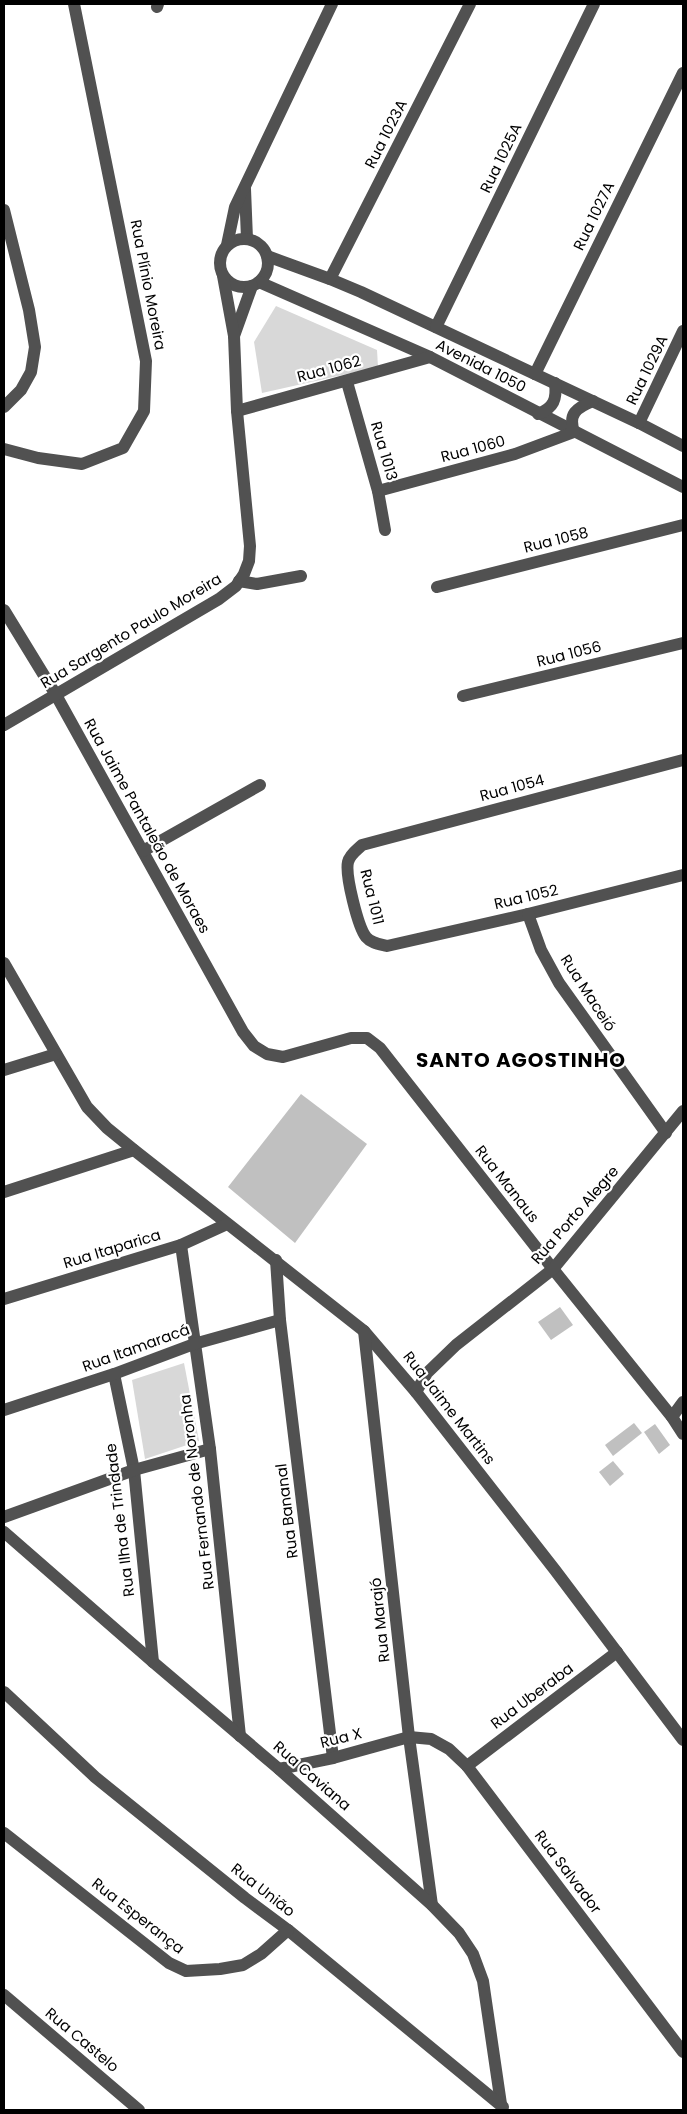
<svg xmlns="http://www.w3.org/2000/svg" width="687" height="2114" viewBox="0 0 687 2114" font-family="Poppins,sans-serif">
<rect width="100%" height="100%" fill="#fff"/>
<!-- green -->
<g fill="#d8d8d8">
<path d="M 276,306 L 377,350 L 378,367 L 262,393 L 254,342 Z"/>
<path d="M 184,1363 L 199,1441 L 145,1459 L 132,1380 Z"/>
</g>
<!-- building -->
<g fill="#c0c0c0">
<path d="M 301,1094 L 367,1144 L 295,1243 L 228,1187 Z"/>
<path d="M 560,1307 L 573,1325 L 551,1340 L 538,1322 Z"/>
<path d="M 634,1423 L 642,1433 L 613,1456 L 605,1445 Z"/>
<path d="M 655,1424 L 670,1445 L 659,1454 L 644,1432 Z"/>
<path d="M 613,1461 L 624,1474 L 610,1486 L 599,1472 Z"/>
</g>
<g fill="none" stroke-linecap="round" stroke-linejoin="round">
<!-- minor -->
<g stroke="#515151" stroke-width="12">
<path d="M 157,7 L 158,4"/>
<path d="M 245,189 L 247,239"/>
<path d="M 4,210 L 29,310 L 35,347 L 31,372 L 21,390 L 4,407"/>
<circle cx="244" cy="263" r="24"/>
<path d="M 227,245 L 235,207 L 332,4"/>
<path d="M 267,256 L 330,279 L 361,292 L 639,423 L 683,446"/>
<path d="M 330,279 L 470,4"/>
<path d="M 259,282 L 430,357 L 683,487"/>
<path d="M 436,327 L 594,4"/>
<path d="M 234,336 L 252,286"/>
<path d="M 535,374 L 683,73"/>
<path d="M 347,382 L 378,491 L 385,530"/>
<path d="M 237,411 L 430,357"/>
<path d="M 538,414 C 554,408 557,399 555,383"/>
<path d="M 639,423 L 683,331"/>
<path d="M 4,449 L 38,458 L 82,464 L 123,448 L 144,411 L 146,361 L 74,4"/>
<path d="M 378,491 L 515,454 L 574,432 C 568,414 576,408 593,401"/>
<path d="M 239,581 L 257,584 L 301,576"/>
<path d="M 437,587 L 683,525"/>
<path d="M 4,610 L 56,695 L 243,1032 L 254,1046 L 267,1054 L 283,1057 L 351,1038 L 367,1038 L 380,1048 L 553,1269 L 672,1417 L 683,1434"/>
<path d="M 463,696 L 683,643"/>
<path d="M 4,725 L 219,599 L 236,586 L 244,574 L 249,561 L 250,546 L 237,411 L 234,336 L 223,276"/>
<path d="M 683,760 L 362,845 C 357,850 350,854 348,862 C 345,875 358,927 366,937 C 371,943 379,944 387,946 L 528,914 L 683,875"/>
<path d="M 143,851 L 260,785"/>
<path d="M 528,914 L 541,950 L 559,983 L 666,1133"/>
<path d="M 4,963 L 87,1107 L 107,1128 L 134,1150 L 364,1331 L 416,1392 L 555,1570 L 683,1740"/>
<path d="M 4,1070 L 56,1054"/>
<path d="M 4,1192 L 134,1150"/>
<path d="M 181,1245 L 210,1449 L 240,1736"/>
<path d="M 276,1260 L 280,1320 L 333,1758"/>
<path d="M 4,1299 L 181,1245 L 227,1224"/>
<path d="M 364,1331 L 409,1737 L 432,1905"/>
<path d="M 114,1374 L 134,1470 L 153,1662"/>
<path d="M 416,1392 L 427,1373 L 456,1345 L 553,1269 L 683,1111"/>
<path d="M 4,1410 L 114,1374 L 194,1344 L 280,1320"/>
<path d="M 672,1417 L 683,1402"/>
<path d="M 4,1517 L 134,1470 L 210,1449"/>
<path d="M 4,1532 L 153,1662 L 279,1769 L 432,1905 L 459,1933 L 473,1954 L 483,1981 L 501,2104"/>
<path d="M 4,1692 L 95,1777 L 245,1898 L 288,1930 L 503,2107"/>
<path d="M 467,1766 L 617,1652"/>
<path d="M 279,1769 L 333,1758 L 409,1737 L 431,1739 L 449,1749 L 467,1766 L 683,2052"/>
<path d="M 4,1833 L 169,1963 L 186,1971 L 220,1969 L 243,1965 L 261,1954 L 288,1930"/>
<path d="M 4,1995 L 139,2110"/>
</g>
</g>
<g text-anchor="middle" stroke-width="4.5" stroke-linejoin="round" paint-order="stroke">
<!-- street labels -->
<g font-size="15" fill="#000" stroke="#fff">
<text transform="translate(386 134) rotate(-63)" y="5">Rua 1023A</text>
<text transform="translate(501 158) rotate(-64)" y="5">Rua 1025A</text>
<text transform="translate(594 216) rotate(-64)" y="5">Rua 1027A</text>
<text transform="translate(148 285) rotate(79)" y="5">Rua Plínio Moreira</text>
<text transform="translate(481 366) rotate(27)" y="5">Avenida 1050</text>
<text transform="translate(329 369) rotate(-15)" y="5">Rua 1062</text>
<text transform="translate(647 370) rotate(-64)" y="5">Rua 1029A</text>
<text transform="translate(473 449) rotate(-15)" y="5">Rua 1060</text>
<text transform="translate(384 451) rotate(74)" y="5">Rua 1013</text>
<text transform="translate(556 540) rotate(-14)" y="5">Rua 1058</text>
<text transform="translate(131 631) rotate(-31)" y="5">Rua Sargento Paulo Moreira</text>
<text transform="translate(569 654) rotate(-14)" y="5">Rua 1056</text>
<text transform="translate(512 788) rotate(-15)" y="5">Rua 1054</text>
<text transform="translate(147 826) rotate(61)" y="5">Rua Jaime Pantaleão de Moraes</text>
<text transform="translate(372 897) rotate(76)" y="5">Rua 1011</text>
<text transform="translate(526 897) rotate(-13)" y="5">Rua 1052</text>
<text transform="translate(588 993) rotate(57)" y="5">Rua Maceió</text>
<text transform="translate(507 1184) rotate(52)" y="5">Rua Manaus</text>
<text transform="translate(575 1215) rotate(-49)" y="5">Rua Porto Alegre</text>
<text transform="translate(112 1249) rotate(-17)" y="5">Rua Itaparica</text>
<text transform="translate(136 1348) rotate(-20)" y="5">Rua Itamaracá</text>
<text transform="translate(449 1408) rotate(52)" y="5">Rua Jaime Martins</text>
<text transform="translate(197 1492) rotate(-97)" y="5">Rua Fernando de Noronha</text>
<text transform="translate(287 1511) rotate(-97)" y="5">Rua Bananal</text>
<text transform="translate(120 1520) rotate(-97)" y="5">Rua Ilha de Trindade</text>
<text transform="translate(380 1620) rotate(-96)" y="5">Rua Marajó</text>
<text transform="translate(532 1696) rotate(-37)" y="5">Rua Uberaba</text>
<text transform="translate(341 1738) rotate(-14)" y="5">Rua X</text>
<text transform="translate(312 1776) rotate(41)" y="5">Rua Caviana</text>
<text transform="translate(568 1872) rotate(53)" y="5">Rua Salvador</text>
<text transform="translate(263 1890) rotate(38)" y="5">Rua União</text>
<text transform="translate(138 1916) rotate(38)" y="5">Rua Esperança</text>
<text transform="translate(82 2040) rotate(40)" y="5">Rua Castelo</text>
</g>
<!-- district labels -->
<g font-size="20" font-weight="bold" letter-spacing="1" fill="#000" stroke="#fff">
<text x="521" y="1067">SANTO AGOSTINHO</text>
</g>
</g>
<!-- border -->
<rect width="687" height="2114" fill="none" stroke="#000000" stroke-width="10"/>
</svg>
